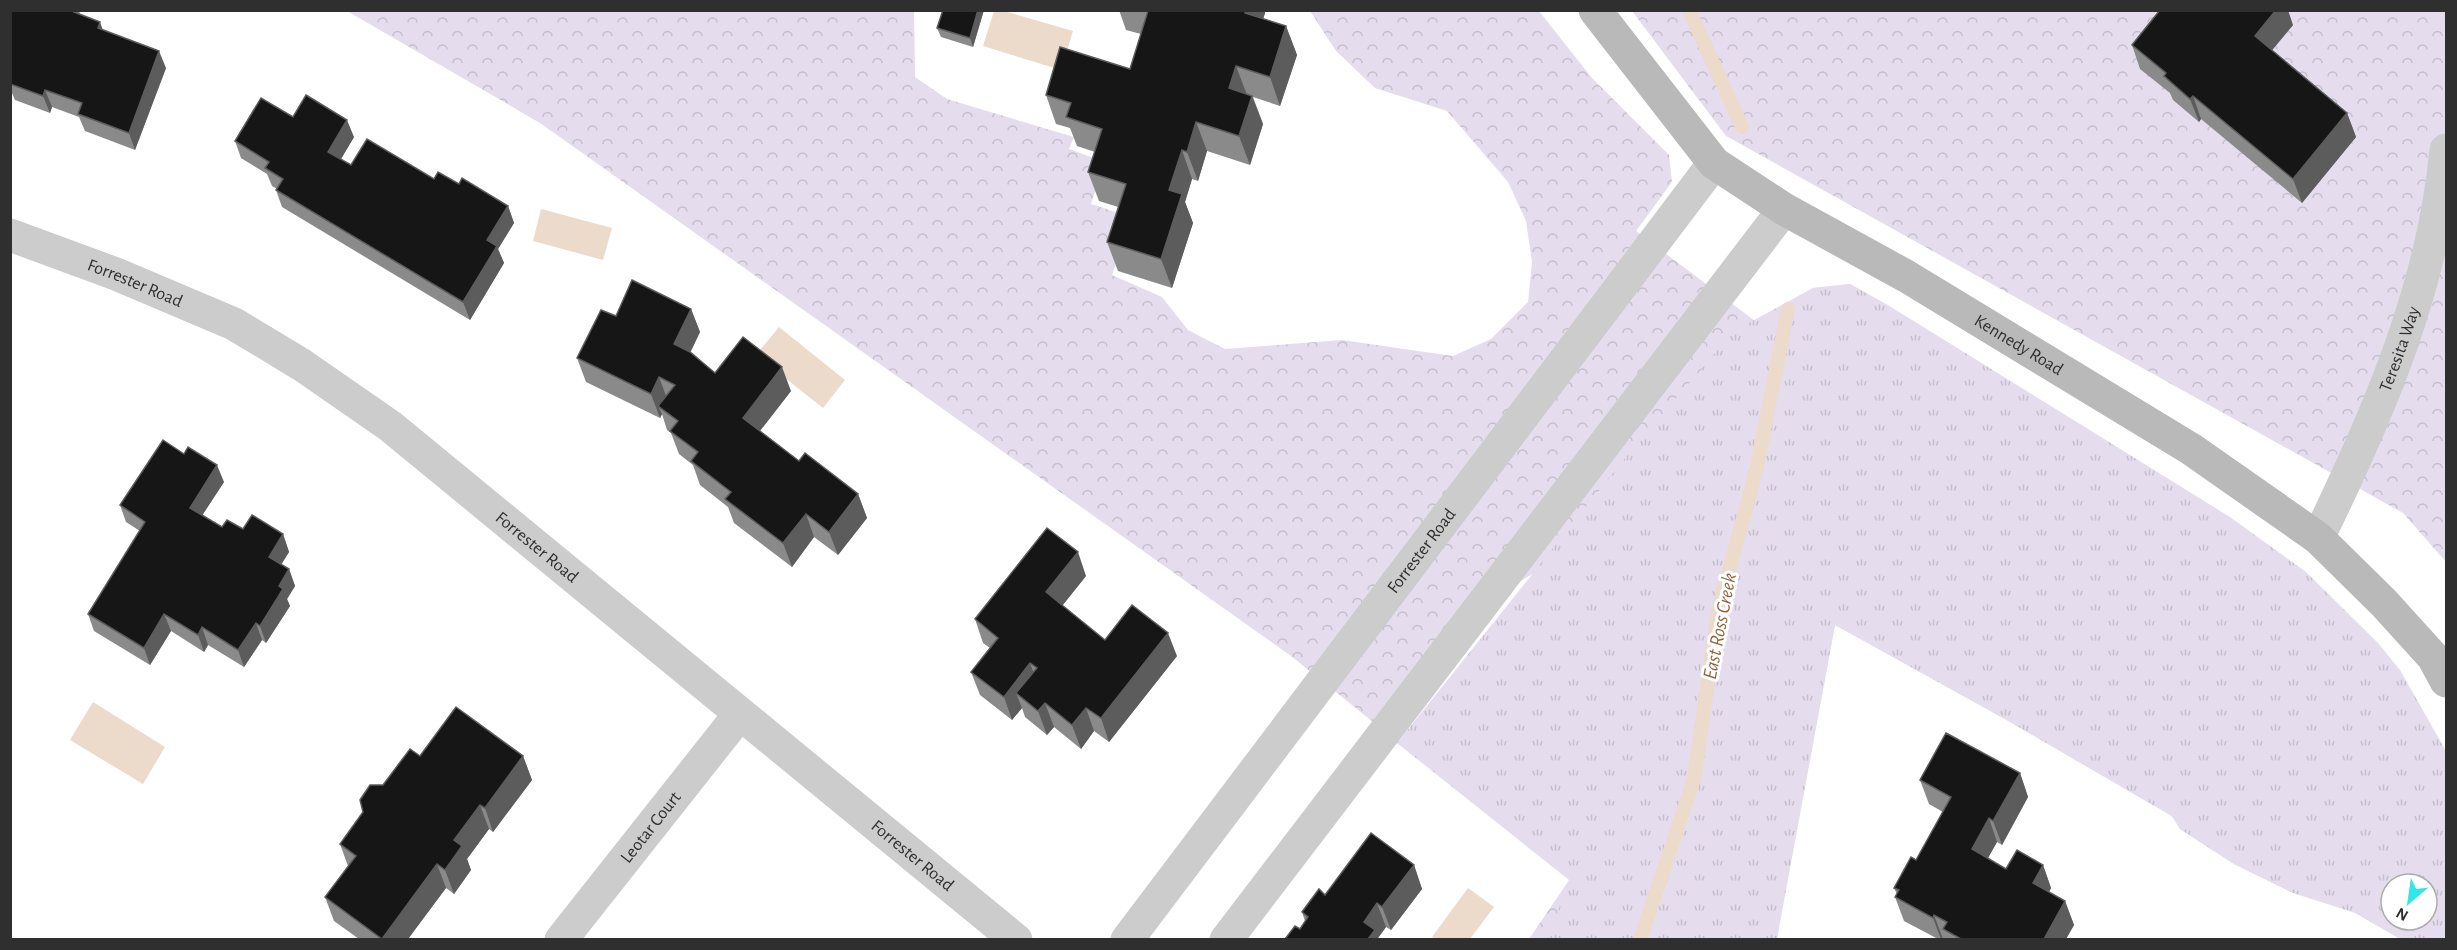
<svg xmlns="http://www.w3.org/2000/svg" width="2457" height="950" viewBox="0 0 2457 950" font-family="'Alegreya Sans',sans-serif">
<defs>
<pattern id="forest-crowns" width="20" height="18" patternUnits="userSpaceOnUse" patternTransform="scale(1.5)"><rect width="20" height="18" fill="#e5dded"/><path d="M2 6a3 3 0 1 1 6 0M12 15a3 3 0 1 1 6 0" fill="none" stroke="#c5becc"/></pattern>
<pattern id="park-tufts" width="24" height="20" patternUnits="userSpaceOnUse" patternTransform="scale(1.5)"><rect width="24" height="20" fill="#e5dded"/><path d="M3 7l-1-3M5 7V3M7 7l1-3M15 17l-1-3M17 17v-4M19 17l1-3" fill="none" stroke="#c5becc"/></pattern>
</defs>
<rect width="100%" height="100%" fill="#fff"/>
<!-- forest -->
<g fill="url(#forest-crowns)">
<path d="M 347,11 L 914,11 L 915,77 L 947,99 L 1074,137 L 1069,149 L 1105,162 L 1091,204 L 1131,217 L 1112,275 L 1162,297 L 1188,330 L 1225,349 L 1342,340 L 1453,356 L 1491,339 L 1528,302 L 1532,262 L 1526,221 L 1508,182 L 1447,111 L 1375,88 L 1336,51 L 1310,11 L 1539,11 L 1592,78 L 1669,155 L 1672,182 L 1636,231 L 1755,321 L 1813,288 L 1850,284 L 1891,307 L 2315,887 L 2293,893 L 2234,864 L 2180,829 L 2172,816 L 2003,718 L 1835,625 L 1776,939 L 1529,939 L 1569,880 L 1538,571 L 1474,608 L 1373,722 L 1291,656 L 540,123 Z"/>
<path d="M 1632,11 L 2446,11 L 2446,562 L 2403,513 L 1726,136 Z"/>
</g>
<!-- park -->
<path fill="url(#park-tufts)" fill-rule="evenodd" d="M 1850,284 L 1891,307 L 2230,517 L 2306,572 L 2378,643 L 2400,670 L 2446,751 L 2446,939 L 2400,939 L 2355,913 L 2293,893 L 2234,864 L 2180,829 L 2172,816 L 2003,718 L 1835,625 L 1777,939 L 1548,939 L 1569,880 L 1397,743 L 1626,457 L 1734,331 L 1813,288 ZM 2391,884 L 2427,884 L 2427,920 L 2391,920 Z"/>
<!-- water -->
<g fill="#ecdaca">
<path d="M 994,11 L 1004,11 L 1073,31 L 1061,70 L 983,46 Z"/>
<path d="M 541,209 L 612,228 L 603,260 L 533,241 Z"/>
<path d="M 779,327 L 845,380 L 823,408 L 756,355 Z"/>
<path d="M 93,702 L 165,747 L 143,784 L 70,740 Z"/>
<path d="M 1468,888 L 1494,907 L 1470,939 L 1436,939 L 1432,937 Z"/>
</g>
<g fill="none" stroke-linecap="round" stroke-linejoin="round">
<!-- stream -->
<g stroke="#ecdaca" stroke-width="14">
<path d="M 1689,10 L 1742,127"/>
<path d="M 1640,940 L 1694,779 L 1718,611 L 1756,471 L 1788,309"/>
</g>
<!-- street -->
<g stroke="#ccc" stroke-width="33">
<path id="s1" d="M 10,235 L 116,274 L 234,324 L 302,365 L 390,426 L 1016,940"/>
<path id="s2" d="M 2318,538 C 2378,415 2433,288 2446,150"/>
<path id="s3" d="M 561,940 L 739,715"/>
<path id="s4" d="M 1127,940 L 1714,163"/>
<path d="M 1226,940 L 1784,209"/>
</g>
<!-- secondary -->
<path stroke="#b9b9b9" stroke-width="33" id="s5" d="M 1595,10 L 1714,163 L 1784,209 L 1906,276 L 2191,449 L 2318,538 L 2384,603 L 2433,657 L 2446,681"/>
</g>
<!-- wall -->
<g fill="#8a8a8a">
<path d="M 10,10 L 79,10 L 80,14 L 103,30 L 166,68 L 135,150 L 85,131 L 79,117 L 52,107 L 50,113 L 15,100 L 12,93 L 10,92 Z"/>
<path d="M 943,10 L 984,10 L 973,47 L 941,37 L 937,28 Z"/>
<path d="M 1119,10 L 1264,10 L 1265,13 L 1263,19 L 1286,26 L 1297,55 L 1280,106 L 1253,97 L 1263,124 L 1250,165 L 1207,151 L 1198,181 L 1192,179 L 1185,202 L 1193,223 L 1172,288 L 1118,271 L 1107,242 L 1118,207 L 1099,201 L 1088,172 L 1095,152 L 1077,146 L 1070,128 L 1056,124 L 1046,95 L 1130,69 L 1141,34 L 1126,30 Z"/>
<path d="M 2293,25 L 2272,50 L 2347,113 L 2356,137 L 2302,203 L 2201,119 L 2199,122 L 2173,100 L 2170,93 L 2140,69 L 2132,45 Z"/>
<path d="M 293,117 L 354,137 L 341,159 L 351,165 L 459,184 L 508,206 L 514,223 L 498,249 L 504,263 L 470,320 L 282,207 L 276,190 L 277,189 L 272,186 L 267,174 L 241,158 L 235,141 Z"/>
<path d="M 691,309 L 700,332 L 690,352 L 715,373 L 791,391 L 760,431 L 799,461 L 858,494 L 867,518 L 838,555 L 814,537 L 792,567 L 734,523 L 728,507 L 700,485 L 693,465 L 679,454 L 671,433 L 667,430 L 662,414 L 660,418 L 586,382 L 577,358 L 616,316 Z"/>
<path d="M 224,482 L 202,515 L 222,527 L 283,534 L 289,552 L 281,565 L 289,569 L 295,586 L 287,599 L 290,606 L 266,643 L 262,640 L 244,667 L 208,645 L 204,652 L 171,631 L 150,665 L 94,631 L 88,614 L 140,531 L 126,522 L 120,505 Z"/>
<path d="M 1086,576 L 1062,606 L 1105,640 L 1177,656 L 1109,742 L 1094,731 L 1081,749 L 1054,727 L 1047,735 L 1025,717 L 1022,708 L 1012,720 L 980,695 L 971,672 L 990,648 L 983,643 L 975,619 Z"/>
<path d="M 420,756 L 523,756 L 532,780 L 493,832 L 489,829 L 467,859 L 471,870 L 454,894 L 446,888 L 408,939 L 359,939 L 334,921 L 325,897 L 348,866 L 340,844 L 383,785 Z"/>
<path d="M 2020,773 L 2028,797 L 2002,845 L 1997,842 L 1988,858 L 2006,869 L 2043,865 L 2051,888 L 2049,892 L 2065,901 L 2074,925 L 2066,939 L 1938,939 L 1904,921 L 1895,897 L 1897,894 L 1894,888 L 1916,860 L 1943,812 L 1929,804 L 1920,780 Z"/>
<path d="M 1414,865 L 1422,889 L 1391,930 L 1386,927 L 1378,938 L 1379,939 L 1285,939 L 1300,929 L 1305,921 L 1302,912 Z"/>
</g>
<!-- shaded-wall -->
<g fill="#5c5c5c">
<path d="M 978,10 L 984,10 L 973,47 L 970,38 Z"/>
<path d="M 1246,10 L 1264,10 L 1265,13 L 1256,42 L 1245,13 Z"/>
<path d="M 2276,10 L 2288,10 L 2293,25 L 2264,60 L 2255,36 Z"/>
<path d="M 100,22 L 106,39 L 98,28 Z"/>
<path d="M 1286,26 L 1297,55 L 1280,106 L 1270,77 Z"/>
<path d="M 159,51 L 166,68 L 135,150 L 129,133 Z"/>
<path d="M 1236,66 L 1247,95 L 1229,88 Z"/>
<path d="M 45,90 L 52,107 L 50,113 L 43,96 Z"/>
<path d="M 1252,96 L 1263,124 L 1250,165 L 1239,136 Z"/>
<path d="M 2193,96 L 2201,119 L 2199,122 L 2190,99 Z"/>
<path d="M 2347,113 L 2356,137 L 2302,203 L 2293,179 Z"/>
<path d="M 347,120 L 354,137 L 335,169 L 328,152 Z"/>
<path d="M 1196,122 L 1207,151 L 1198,181 L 1187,152 Z"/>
<path d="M 1182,150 L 1192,179 L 1185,202 L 1193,223 L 1172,288 L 1161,259 L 1169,190 Z"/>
<path d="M 508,206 L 514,223 L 498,249 L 504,263 L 470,320 L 463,302 L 487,240 Z"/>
<path d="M 691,309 L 700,332 L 683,368 L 674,344 Z"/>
<path d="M 782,367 L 791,391 L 752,441 L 743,418 Z"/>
<path d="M 659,377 L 668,401 L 658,406 L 662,414 L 660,418 L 651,394 Z"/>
<path d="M 217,465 L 224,482 L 196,525 L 190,508 Z"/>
<path d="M 858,494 L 867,518 L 838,555 L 829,532 Z"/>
<path d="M 806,514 L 814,537 L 792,567 L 783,543 Z"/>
<path d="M 283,534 L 289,552 L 275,574 L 269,557 Z"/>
<path d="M 1078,552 L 1086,576 L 1054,616 L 1046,592 Z"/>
<path d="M 289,569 L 295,586 L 287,599 L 290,606 L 266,643 L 260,626 L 279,586 Z"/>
<path d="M 164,614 L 171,631 L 150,665 L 144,648 Z"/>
<path d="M 256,623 L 262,640 L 244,667 L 238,650 Z"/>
<path d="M 202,627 L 208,645 L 204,652 L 198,635 Z"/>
<path d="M 1168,633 L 1177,656 L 1109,742 L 1101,718 Z"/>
<path d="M 1030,663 L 1039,687 L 1016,693 L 1022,708 L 1012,720 L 1004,697 Z"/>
<path d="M 1045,703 L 1054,727 L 1047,735 L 1038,711 Z"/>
<path d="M 1086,708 L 1094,731 L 1081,749 L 1072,725 Z"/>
<path d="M 523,756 L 532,780 L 493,832 L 485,808 Z"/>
<path d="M 2020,773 L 2028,797 L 2002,845 L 1993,821 Z"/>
<path d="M 480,805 L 489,829 L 467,859 L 471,870 L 454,894 L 445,870 L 454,840 Z"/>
<path d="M 1989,818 L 1997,842 L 1980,872 L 1972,849 Z"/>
<path d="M 437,864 L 446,888 L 408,939 L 382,939 Z"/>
<path d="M 1414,865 L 1422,889 L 1391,930 L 1382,907 Z"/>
<path d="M 2043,865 L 2051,888 L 2041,907 L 2033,883 Z"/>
<path d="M 2065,901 L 2074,925 L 2066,939 L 2044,939 Z"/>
<path d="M 1377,903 L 1386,927 L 1378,938 L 1379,939 L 1368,939 L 1364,922 Z"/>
<path d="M 1934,915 L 1943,939 L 1941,939 L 1933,918 Z"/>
</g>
<!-- building -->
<g fill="#161616" stroke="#5c5c5c" stroke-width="1.5">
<path d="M 10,10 L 75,10 L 74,12 L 100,22 L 98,28 L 159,51 L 129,133 L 78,114 L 82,103 L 45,90 L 43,96 L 10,84 Z"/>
<path d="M 943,10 L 978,10 L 970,38 L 937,28 Z"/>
<path d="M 1146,10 L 1246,10 L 1245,13 L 1286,26 L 1270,77 L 1236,66 L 1229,88 L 1252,96 L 1239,136 L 1196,122 L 1187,152 L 1182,150 L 1169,190 L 1182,194 L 1161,259 L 1107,242 L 1126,184 L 1088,172 L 1102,129 L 1066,117 L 1071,103 L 1046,95 L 1060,47 L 1130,69 L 1148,11 Z"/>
<path d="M 2160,10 L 2276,10 L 2255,36 L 2347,113 L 2293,179 L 2193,96 L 2190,99 L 2164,76 L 2166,73 L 2132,45 Z"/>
<path d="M 306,95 L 347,120 L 328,152 L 351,165 L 367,139 L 434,179 L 438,172 L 459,184 L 462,178 L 508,206 L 487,240 L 497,246 L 463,302 L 276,190 L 283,179 L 265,168 L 269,162 L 235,141 L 261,98 L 293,117 Z"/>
<path d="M 632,280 L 691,309 L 674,344 L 690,352 L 715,373 L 743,337 L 782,367 L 743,418 L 799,461 L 805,453 L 858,494 L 829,532 L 806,514 L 783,543 L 725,499 L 731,492 L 691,461 L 698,452 L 670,431 L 678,421 L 658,406 L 675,385 L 659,377 L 651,394 L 577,358 L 601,310 L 616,316 Z"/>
<path d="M 163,440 L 184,454 L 188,447 L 217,465 L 190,508 L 222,527 L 227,520 L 243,529 L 252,515 L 283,534 L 269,557 L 289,569 L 279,586 L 283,589 L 260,626 L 256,623 L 238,650 L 202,627 L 198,635 L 164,614 L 144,648 L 88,614 L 145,522 L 120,505 Z"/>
<path d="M 1047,528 L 1078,552 L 1046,592 L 1105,640 L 1132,605 L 1168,633 L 1101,718 L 1086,708 L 1072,725 L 1045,703 L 1038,711 L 1016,693 L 1037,668 L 1030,663 L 1004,697 L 971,672 L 998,638 L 975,619 Z"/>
<path d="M 456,707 L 523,756 L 485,808 L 480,805 L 454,840 L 462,846 L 445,870 L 437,864 L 382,939 L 325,897 L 356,856 L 340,844 L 363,812 L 360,800 L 370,785 L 383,785 L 410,749 L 420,756 Z"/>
<path d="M 1946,733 L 2020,773 L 1993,821 L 1989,818 L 1972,849 L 2006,869 L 2017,850 L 2043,865 L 2033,883 L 2065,901 L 2044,939 L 1961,939 L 1943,929 L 1947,922 L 1934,915 L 1933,918 L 1895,897 L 1899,890 L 1894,888 L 1911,857 L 1916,860 L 1951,797 L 1920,780 Z"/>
<path d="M 1371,833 L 1414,865 L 1382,907 L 1377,903 L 1364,922 L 1375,930 L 1368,939 L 1285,939 L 1295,926 L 1300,929 L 1308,917 L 1302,912 L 1319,889 L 1325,895 Z"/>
</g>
<g text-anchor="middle" stroke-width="6" stroke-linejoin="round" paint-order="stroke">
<!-- street labels -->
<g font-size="18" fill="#2f2f2f" stroke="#fff">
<text dy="6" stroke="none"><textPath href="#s1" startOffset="134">Forrester Road</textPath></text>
<text dy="6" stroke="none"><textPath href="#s5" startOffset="549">Kennedy Road</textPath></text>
<text dy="6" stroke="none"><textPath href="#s2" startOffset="206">Teresita Way</textPath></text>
<text dy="6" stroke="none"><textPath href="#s1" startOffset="618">Forrester Road</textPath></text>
<text dy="6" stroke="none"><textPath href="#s4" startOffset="488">Forrester Road</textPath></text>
<text dy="6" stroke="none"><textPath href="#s3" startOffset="144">Leotar Court</textPath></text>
<text dy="6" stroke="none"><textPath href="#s1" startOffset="1104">Forrester Road</textPath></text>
</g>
<!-- water labels -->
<g font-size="20" font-style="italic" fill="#93643c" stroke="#fff">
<text transform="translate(1719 626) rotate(-79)" y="7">East Ross Creek</text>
</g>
</g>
<!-- border -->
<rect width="2457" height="950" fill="none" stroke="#2f2f2f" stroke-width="24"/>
<!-- north arrow -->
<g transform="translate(2409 902) rotate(209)"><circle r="28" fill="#ffffff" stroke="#acacac" stroke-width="1.5"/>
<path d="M0-4.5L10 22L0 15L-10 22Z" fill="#31e6e6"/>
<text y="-9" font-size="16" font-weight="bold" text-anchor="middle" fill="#2f2f2f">N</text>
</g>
</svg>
